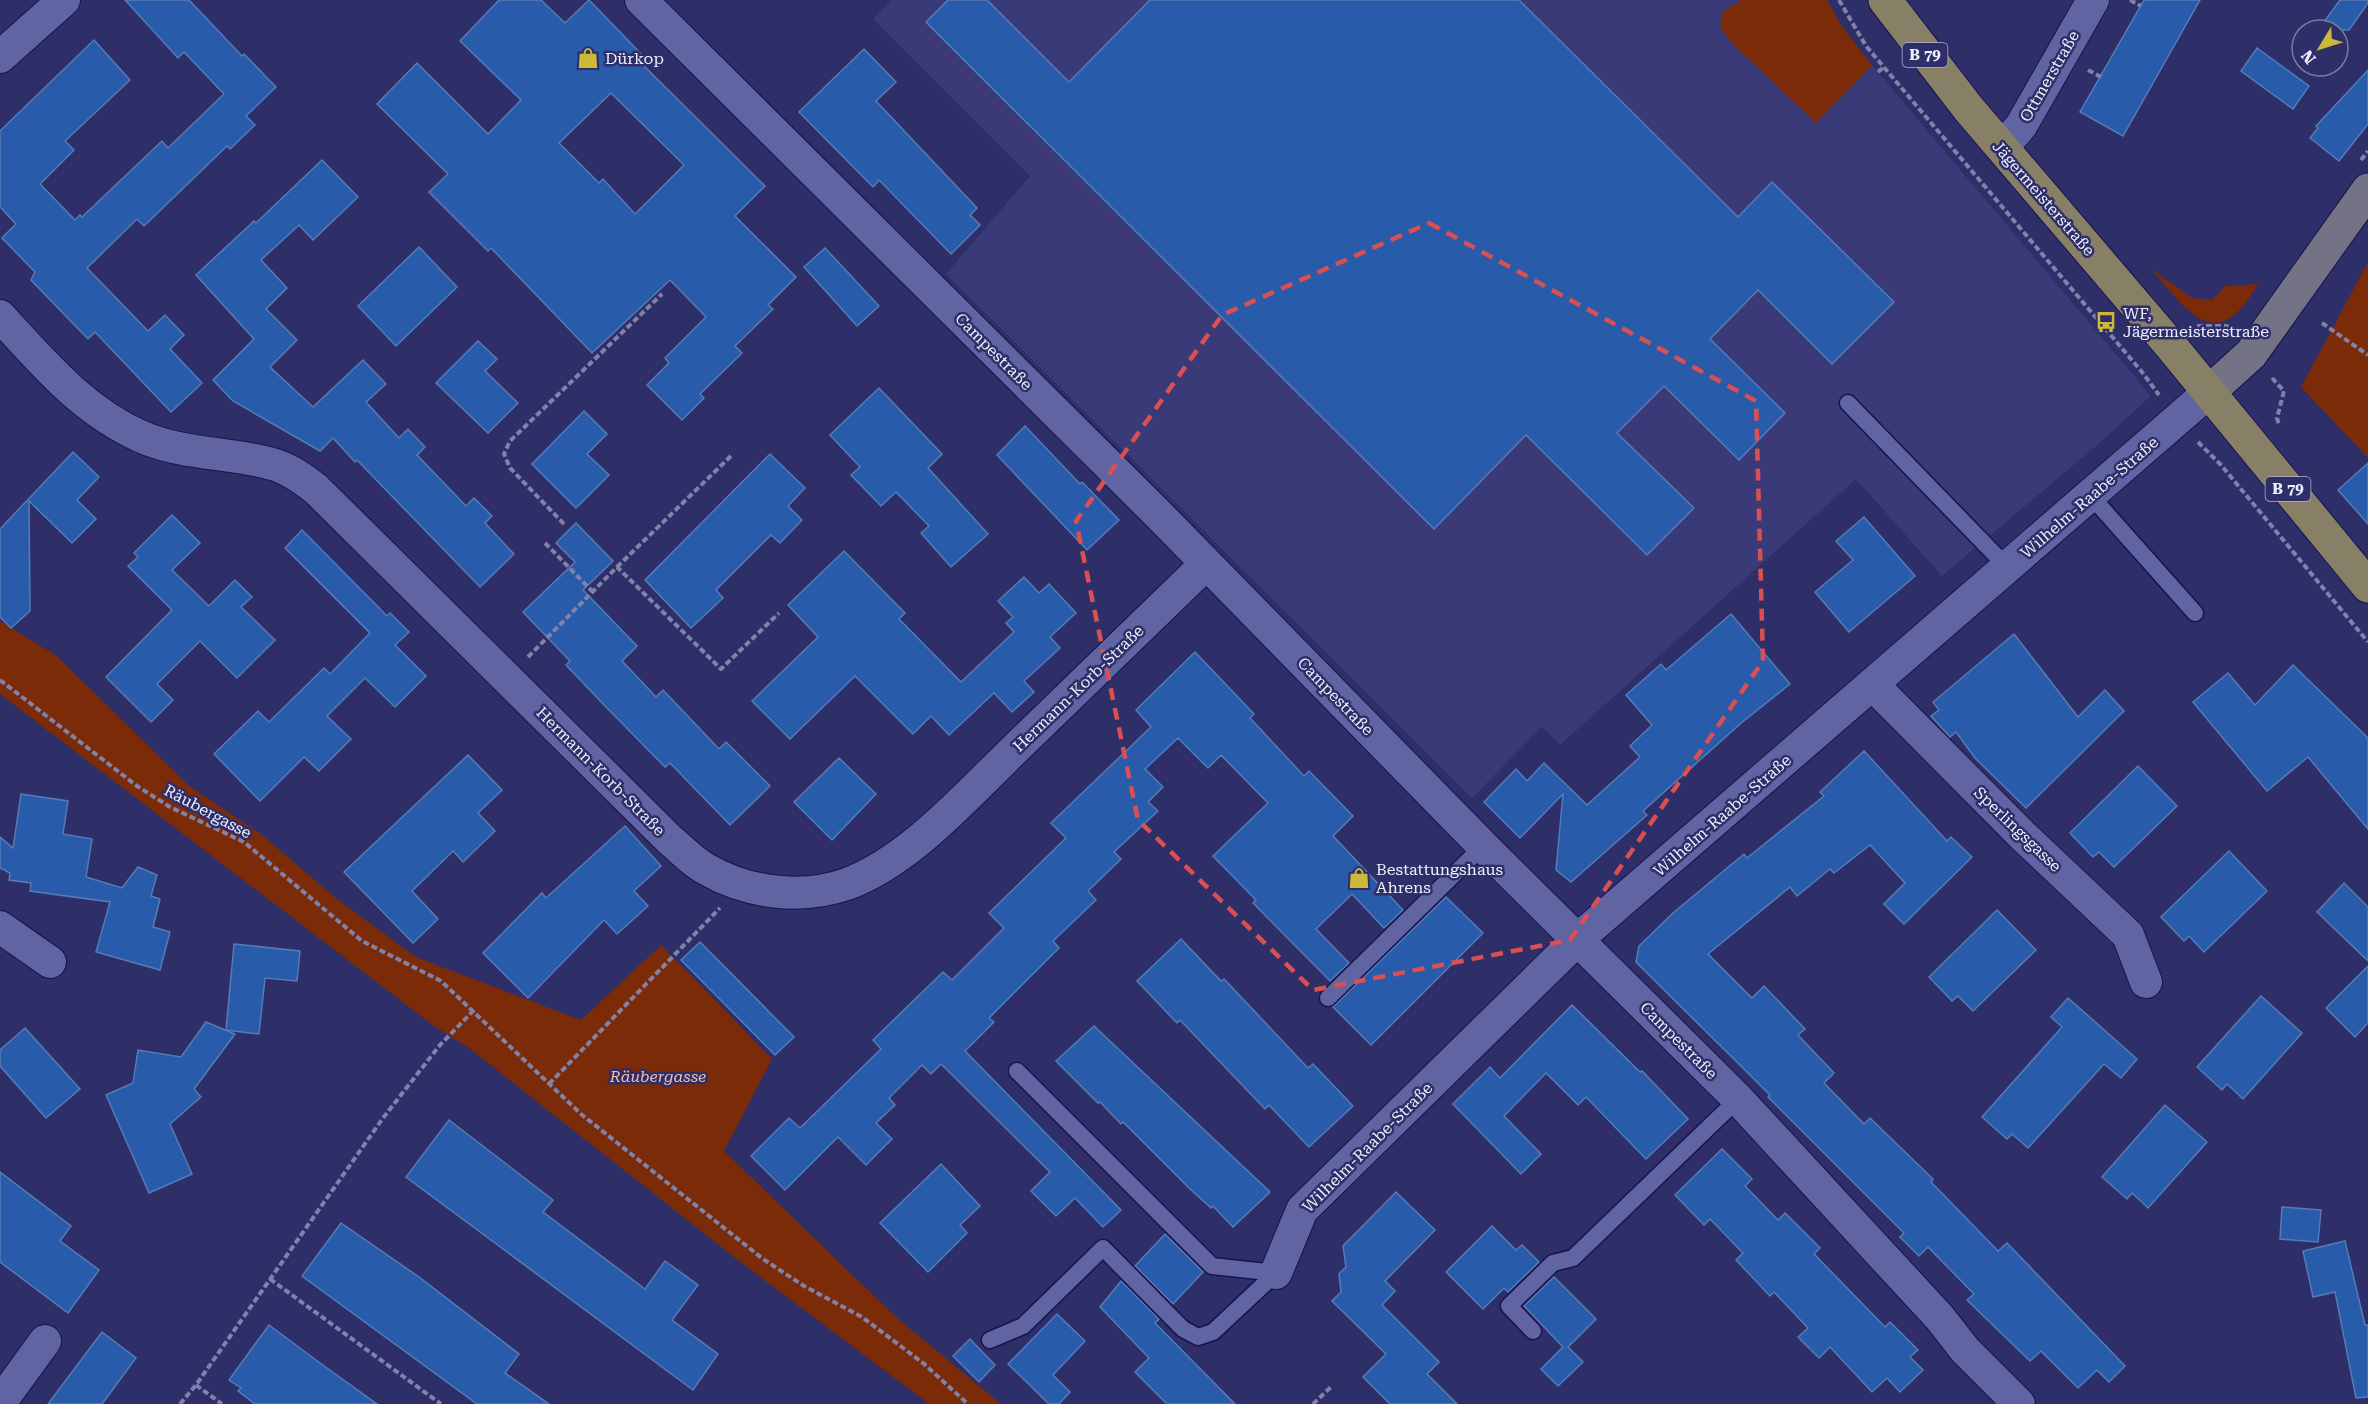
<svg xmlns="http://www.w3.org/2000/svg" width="2368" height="1404" viewBox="0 0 2368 1404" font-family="'Roboto Serif',serif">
<rect width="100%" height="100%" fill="#2e2e69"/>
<!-- built -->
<path fill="#3a3a79" d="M 892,0 L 1827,0 L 1841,25 L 1872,65 L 2151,396 L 2095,447 L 1942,576 L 1856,479 L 1560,745 L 1542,727 L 1472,798 L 946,274 L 1030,176 L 873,19 Z"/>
<!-- green -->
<g fill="#7b2b08">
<path d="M 1741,0 L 1827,0 L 1841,25 L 1872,65 L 1816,123 L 1731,42 L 1720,27 L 1723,12 Z"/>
<path d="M 2368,262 L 2368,458 L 2301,387 Z"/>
<path d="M 2150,268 L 2192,298 L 2212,300 L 2225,286 L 2258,284 C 2216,358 2188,311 2150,268 Z"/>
<path d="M 0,621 L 57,656 L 188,785 L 262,835 L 337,899 L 416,957 L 581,1020 L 661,945 L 772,1059 L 724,1151 L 897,1318 L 1001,1404 L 929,1404 L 739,1261 L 469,1048 L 434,1026 L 0,694 Z"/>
</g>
<!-- building -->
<g fill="#295bab" stroke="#577bb6" stroke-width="1.5" fill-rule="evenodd">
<path d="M 125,0 L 189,0 L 242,56 L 244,54 L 276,87 L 246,116 L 255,125 L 230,149 L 227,146 L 144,226 L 137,219 L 87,268 L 148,331 L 165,315 L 184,335 L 170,349 L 202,383 L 171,412 L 95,332 L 88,339 L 31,280 L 35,272 L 2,238 L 16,224 L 0,207 L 0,131 L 94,40 L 130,80 L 65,141 L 74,150 L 40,184 L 75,220 L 80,215 L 82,217 L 162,141 L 168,148 L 224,94 L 184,52 L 178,58 Z"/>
<path d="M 499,0 L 541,0 L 565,23 L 589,0 L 646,59 L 641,63 L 765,186 L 735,216 L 796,277 L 768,305 L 773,309 L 735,346 L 742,353 L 700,394 L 704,398 L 682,420 L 647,385 L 669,363 L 665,358 L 706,317 L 670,280 L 592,353 L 491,248 L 488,251 L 429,192 L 448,174 L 377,104 L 417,63 L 488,134 L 521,100 L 460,41 ZM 611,93 L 684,165 L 635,214 L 603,179 L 599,183 L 559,143 Z"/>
<path d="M 948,0 L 987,0 L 1069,82 L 1150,0 L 1519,0 L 1738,217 L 1772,182 L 1894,302 L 1832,364 L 1758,290 L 1710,339 L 1785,413 L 1739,460 L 1664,386 L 1617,433 L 1694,508 L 1647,555 L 1526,435 L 1434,529 L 926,22 Z"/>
<path d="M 2144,0 L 2200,0 L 2123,136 L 2080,112 Z"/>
<path d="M 2340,0 L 2368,0 L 2368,3 L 2349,30 L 2318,30 Z"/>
<path d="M 2257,48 L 2309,86 L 2293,109 L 2241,71 Z"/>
<path d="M 864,49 L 896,82 L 876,101 L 977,208 L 970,215 L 980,225 L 951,254 L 879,180 L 873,187 L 799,112 Z"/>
<path d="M 2368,70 L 2368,124 L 2339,161 L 2310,138 L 2318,128 L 2316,126 Z"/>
<path d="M 322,160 L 358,197 L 313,240 L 299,225 L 261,260 L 287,288 L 266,309 L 297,340 L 270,367 L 313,407 L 363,360 L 386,384 L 366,402 L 399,438 L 408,429 L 425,447 L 417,455 L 466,506 L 474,498 L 492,516 L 485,523 L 514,554 L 480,587 L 357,460 L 355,462 L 333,438 L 320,451 L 233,401 L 213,380 L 254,339 L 196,275 L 254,221 L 256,223 Z"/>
<path d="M 419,247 L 457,287 L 396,346 L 358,306 Z"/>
<path d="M 825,248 L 879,306 L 857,326 L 804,267 Z"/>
<path d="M 478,341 L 497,359 L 485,371 L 518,403 L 488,433 L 436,383 Z"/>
<path d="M 879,388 L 942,454 L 928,468 L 988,534 L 951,567 L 921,533 L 929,526 L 896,492 L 881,506 L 851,475 L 860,467 L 830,435 Z"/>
<path d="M 584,411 L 607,434 L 587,454 L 609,475 L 576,508 L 532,464 Z"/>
<path d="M 1025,426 L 1080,484 L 1082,482 L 1119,520 L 1087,550 L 997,455 Z"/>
<path d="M 73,452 L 99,477 L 77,500 L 96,519 L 72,543 L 29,501 L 30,611 L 11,628 L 0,617 L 0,529 Z"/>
<path d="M 770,454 L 805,488 L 788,506 L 802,520 L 780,543 L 771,535 L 716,590 L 723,598 L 691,628 L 645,580 Z"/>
<path d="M 2368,463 L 2368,524 L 2338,490 Z"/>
<path d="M 172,515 L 200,543 L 172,570 L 209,606 L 235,580 L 252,597 L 241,607 L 275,640 L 237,678 L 200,641 L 157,684 L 173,700 L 151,722 L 106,677 L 172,610 L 128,566 L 138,557 L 134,553 Z"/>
<path d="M 1864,517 L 1915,576 L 1849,632 L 1815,592 L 1853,560 L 1836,541 Z"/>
<path d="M 576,523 L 613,561 L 583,590 L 637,646 L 622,661 L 656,697 L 663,690 L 719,749 L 726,742 L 770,786 L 730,825 L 670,763 L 665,767 L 607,708 L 566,665 L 570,661 L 523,612 L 575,562 L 556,543 Z"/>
<path d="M 302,530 L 387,616 L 390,613 L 409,632 L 395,645 L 426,676 L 395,707 L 365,678 L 327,716 L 351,739 L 319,771 L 304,757 L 260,801 L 214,754 L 258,711 L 269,722 L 324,668 L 330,674 L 370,633 L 285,548 Z"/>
<path d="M 844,551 L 905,613 L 899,619 L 961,682 L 1014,632 L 1006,623 L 1013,617 L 998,601 L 1024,577 L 1039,593 L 1049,584 L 1076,613 L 1050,637 L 1060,648 L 1024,681 L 1034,692 L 1012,712 L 994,693 L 949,735 L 931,716 L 913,734 L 855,676 L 790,739 L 752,701 L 818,637 L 788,605 Z"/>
<path d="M 1731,614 L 1790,684 L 1740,724 L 1643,811 L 1647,815 L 1571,882 L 1556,870 L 1563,794 L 1520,838 L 1484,802 L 1516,769 L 1527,781 L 1544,763 L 1587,805 L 1640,757 L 1630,746 L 1652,725 L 1626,695 L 1661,664 L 1666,670 Z"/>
<path d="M 2014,634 L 2078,717 L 2105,690 L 2124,711 L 2026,808 L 1975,758 L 1956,732 L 1950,737 L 1931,716 L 1939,710 L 1933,702 Z"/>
<path d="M 1195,652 L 1254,714 L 1250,718 L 1304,776 L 1309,771 L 1353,816 L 1333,836 L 1403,910 L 1384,928 L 1352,894 L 1316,929 L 1349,963 L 1330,981 L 1253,903 L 1256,900 L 1213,856 L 1268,803 L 1221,755 L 1208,768 L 1178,738 L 1145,769 L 1163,787 L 1148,802 L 1158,811 L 1114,852 L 1121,859 L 1088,891 L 1096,900 L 1053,941 L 1059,948 L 989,1018 L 994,1022 L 965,1051 L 1121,1210 L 1103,1227 L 1075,1198 L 1056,1216 L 1031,1191 L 1050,1172 L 941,1064 L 931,1074 L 922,1065 L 889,1098 L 895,1105 L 876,1123 L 892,1139 L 866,1165 L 838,1137 L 785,1190 L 751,1156 L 789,1118 L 800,1128 L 881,1049 L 873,1040 L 943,972 L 952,980 L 1004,928 L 989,913 L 1066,838 L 1051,823 L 1151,727 L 1136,710 Z"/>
<path d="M 2293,665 L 2368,738 L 2368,829 L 2308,757 L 2267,791 L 2193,702 L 2228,673 L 2255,705 Z"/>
<path d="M 1864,751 L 1947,841 L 1951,837 L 1972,857 L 1904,924 L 1884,904 L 1905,883 L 1870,845 L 1834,873 L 1830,869 L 1797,896 L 1790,887 L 1708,954 L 1752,998 L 1764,986 L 1805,1029 L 1798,1035 L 1834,1073 L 1824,1083 L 1864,1124 L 1870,1118 L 1933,1179 L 1931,1182 L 1998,1251 L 2007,1243 L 2125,1366 L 2109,1382 L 2097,1370 L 2078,1388 L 2041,1351 L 2030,1361 L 1967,1300 L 1974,1294 L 1928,1247 L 1919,1256 L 1900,1237 L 1904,1233 L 1768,1097 L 1770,1095 L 1636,962 L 1639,946 L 1673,913 L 1744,854 L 1747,858 L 1824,796 L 1820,792 Z"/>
<path d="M 468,755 L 502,790 L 478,813 L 495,831 L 463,862 L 453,851 L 412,891 L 438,919 L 413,943 L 344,872 Z"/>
<path d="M 839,758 L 876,794 L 832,840 L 794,802 Z"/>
<path d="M 2138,766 L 2177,806 L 2114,867 L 2099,852 L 2093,857 L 2070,833 Z"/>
<path d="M 21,794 L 68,801 L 63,834 L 92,839 L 86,877 L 122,888 L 138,867 L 157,875 L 151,896 L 160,899 L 153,927 L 170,932 L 160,970 L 96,952 L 110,902 L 30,891 L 31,883 L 9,880 L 10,873 L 0,868 L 0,837 L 13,848 Z"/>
<path d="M 625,826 L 661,866 L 634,891 L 648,906 L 617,934 L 604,920 L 528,998 L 483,953 L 542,893 L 546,898 Z"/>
<path d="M 2229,851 L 2267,891 L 2204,952 L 2189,936 L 2184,941 L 2161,917 Z"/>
<path d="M 2344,883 L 2368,907 L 2368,961 L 2317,912 Z"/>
<path d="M 1446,897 L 1483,933 L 1371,1045 L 1333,1007 Z"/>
<path d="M 1997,910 L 2036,950 L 1973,1011 L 1958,996 L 1952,1001 L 1929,977 Z"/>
<path d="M 1181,939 L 1221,981 L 1224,979 L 1308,1068 L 1313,1064 L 1353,1106 L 1309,1147 L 1269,1105 L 1265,1109 L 1180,1020 L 1177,1023 L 1137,981 Z"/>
<path d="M 700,942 L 794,1037 L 775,1055 L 681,960 Z"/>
<path d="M 234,944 L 300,951 L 297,981 L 265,978 L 259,1034 L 226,1030 Z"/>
<path d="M 2368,966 L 2368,1023 L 2355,1037 L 2326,1008 Z"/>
<path d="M 2261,996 L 2302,1033 L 2243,1099 L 2227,1084 L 2222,1090 L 2197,1067 Z"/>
<path d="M 2068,998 L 2137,1059 L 2121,1078 L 2104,1064 L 2028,1148 L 2012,1134 L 2007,1139 L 1982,1117 L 2062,1027 L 2051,1017 Z"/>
<path d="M 1572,1005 L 1640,1072 L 1642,1071 L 1688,1119 L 1646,1159 L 1586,1097 L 1578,1105 L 1546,1073 L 1504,1116 L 1541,1154 L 1521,1174 L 1453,1104 L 1490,1067 L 1500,1078 Z"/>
<path d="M 206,1022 L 235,1034 L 194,1089 L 201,1097 L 170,1124 L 192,1174 L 149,1193 L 106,1095 L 133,1083 L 138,1050 L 181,1057 Z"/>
<path d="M 1094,1026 L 1270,1192 L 1233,1227 L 1213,1206 L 1211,1208 L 1189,1188 L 1123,1122 L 1121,1124 L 1100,1102 L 1098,1103 L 1056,1061 Z"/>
<path d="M 25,1028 L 80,1089 L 46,1118 L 0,1066 L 0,1050 Z"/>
<path d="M 2165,1105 L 2207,1142 L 2148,1208 L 2132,1193 L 2127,1199 L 2102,1177 Z"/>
<path d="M 449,1120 L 553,1200 L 543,1212 L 645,1289 L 665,1261 L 698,1285 L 672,1320 L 718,1354 L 693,1390 L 406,1177 Z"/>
<path d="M 1722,1149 L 1752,1179 L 1745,1186 L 1778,1220 L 1785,1213 L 1820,1248 L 1814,1254 L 1885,1327 L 1890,1322 L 1918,1350 L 1910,1357 L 1923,1370 L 1900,1392 L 1887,1378 L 1872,1392 L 1830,1347 L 1819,1358 L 1798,1337 L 1808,1328 L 1774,1292 L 1770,1296 L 1736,1260 L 1743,1253 L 1710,1219 L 1704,1225 L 1675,1195 Z"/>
<path d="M 941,1164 L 980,1206 L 960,1225 L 967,1233 L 928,1272 L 880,1223 Z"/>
<path d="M 0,1172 L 71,1226 L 60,1241 L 99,1270 L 68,1313 L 0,1262 Z"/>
<path d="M 1396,1192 L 1435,1230 L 1385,1281 L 1395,1291 L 1382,1305 L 1439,1362 L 1427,1374 L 1457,1404 L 1390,1404 L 1363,1377 L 1386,1354 L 1332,1301 L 1341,1292 L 1339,1274 L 1346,1267 L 1343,1246 Z"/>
<path d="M 2282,1207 L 2321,1210 L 2318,1242 L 2280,1239 Z"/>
<path d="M 341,1223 L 419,1277 L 519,1354 L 505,1373 L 549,1404 L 477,1404 L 302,1276 Z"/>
<path d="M 1492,1226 L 1516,1250 L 1522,1245 L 1539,1262 L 1508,1292 L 1504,1288 L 1483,1309 L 1446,1272 Z"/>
<path d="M 1165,1234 L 1203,1272 L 1173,1304 L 1135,1266 Z"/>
<path d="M 2345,1241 L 2365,1325 L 2368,1325 L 2368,1397 L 2356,1398 L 2335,1292 L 2313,1297 L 2303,1251 Z"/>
<path d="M 1554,1277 L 1596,1319 L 1568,1347 L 1583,1362 L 1558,1386 L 1541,1369 L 1563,1347 L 1524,1306 Z"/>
<path d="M 1121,1281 L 1159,1319 L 1155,1323 L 1235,1404 L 1167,1404 L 1135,1372 L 1149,1358 L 1100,1307 Z"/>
<path d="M 1057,1314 L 1085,1341 L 1053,1375 L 1070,1392 L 1059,1404 L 1049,1404 L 1008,1364 Z"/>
<path d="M 269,1325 L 320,1363 L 377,1404 L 255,1404 L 238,1391 L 241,1388 L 229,1380 Z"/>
<path d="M 102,1332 L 136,1358 L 102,1404 L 48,1404 Z"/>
<path d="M 970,1339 L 995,1365 L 979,1382 L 953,1356 Z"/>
</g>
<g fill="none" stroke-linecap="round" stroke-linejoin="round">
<defs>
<g id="lane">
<path d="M 1848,403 L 2008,568"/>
<path d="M 2090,495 L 2195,613"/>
<path d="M 1328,998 L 1483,846"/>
<path d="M 1017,1071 L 1212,1266 L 1276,1273"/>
<path d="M 1533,1331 L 1509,1306 L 1553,1263 L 1573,1258 L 1738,1099"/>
<path d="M 990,1340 L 1023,1326 L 1103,1248 L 1183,1329 L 1198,1337 L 1213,1332 L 1276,1273"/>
</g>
<g id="street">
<path d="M 641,0 L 1157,513 L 1483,846 L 1738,1099 L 1940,1318 L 1965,1350 L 2019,1404"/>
<path d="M 0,57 L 64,0"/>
<path d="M 2002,148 L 2021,126 L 2093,0"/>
<path d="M 0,316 C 43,363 83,411 142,437 C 184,455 229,452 272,464 C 288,468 303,479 316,489 L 670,840 C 682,850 693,862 706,869 C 747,893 801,900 847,884 C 911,860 968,794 1016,748 C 1080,686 1143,625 1206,564"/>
<path d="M 1873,685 L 2023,836 L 2128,935 L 2146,982"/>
<path d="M 0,927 L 50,962"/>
<path d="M 1276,1273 L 1302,1210 L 1578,939 L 2209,392"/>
<path d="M 0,1403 L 45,1341"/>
</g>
<path id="secondary" d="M 2209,392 L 2251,354 L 2368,190"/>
<path id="primary" d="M 1885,0 L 1968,108 L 2171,346 L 2368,586"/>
</defs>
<!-- lane casing -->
<use href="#lane" stroke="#18134b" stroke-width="19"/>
<!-- street casing -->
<use href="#street" stroke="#18134b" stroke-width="34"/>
<!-- secondary casing -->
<use href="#secondary" stroke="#18134b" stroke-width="35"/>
<!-- primary casing -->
<use href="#primary" stroke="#18134b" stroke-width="35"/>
<!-- path -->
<g stroke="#8182a9" stroke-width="4" stroke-dasharray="6 3" stroke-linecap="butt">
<path d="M 1839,0 L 1866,46 L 2142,372 L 2159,395"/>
<path d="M 2130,0 L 2141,6"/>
<path d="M 2088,70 L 2101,77"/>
<path d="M 1878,72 L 1884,67"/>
<path d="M 2361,160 L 2368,151"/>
<path d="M 2322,323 L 2368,355"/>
<path d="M 2197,326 L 2227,326 L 2230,329"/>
<path d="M 2272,378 L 2284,391 L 2277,418 L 2279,425"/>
<path d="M 2198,442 L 2221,465 L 2368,642"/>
<path d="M 564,524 L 510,468 L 504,454 L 510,441 L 662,294"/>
<path d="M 545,543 L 592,591"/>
<path d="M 617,567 L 733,454"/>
<path d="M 528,657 L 617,567 L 721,669 L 779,613"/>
<path d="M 0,680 L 137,786 L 170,807 L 244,842 L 362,941 L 441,981 L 581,1114 L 763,1259 L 804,1286 L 862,1317 L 923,1363 L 968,1404"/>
<path d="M 549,1084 L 720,908"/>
<path d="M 270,1279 L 441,1404"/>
<path d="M 196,1385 L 222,1404"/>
<path d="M 180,1404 L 196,1385 L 383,1118 L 440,1045 L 474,1010"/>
<path d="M 1313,1404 L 1331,1387"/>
</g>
<!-- lane -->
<use href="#lane" stroke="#6064a3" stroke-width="16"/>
<!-- street -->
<use href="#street" stroke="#6064a3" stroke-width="32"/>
<!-- secondary -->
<use href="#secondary" stroke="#747285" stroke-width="33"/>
<!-- primary -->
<use href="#primary" stroke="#888066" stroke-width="33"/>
</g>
<!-- marked area -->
<path fill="none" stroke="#da5052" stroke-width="4.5" stroke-dasharray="12 8" stroke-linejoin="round" d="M 1429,223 L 1756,401 L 1763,661 L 1570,940 L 1313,990 L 1138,820 L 1076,521 L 1222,315 Z"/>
<!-- icons -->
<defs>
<symbol id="shop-bare" viewBox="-9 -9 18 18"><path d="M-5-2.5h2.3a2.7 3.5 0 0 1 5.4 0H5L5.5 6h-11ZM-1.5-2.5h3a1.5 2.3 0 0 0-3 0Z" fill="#cdb938" stroke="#2e2e69" stroke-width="2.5" paint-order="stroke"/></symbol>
<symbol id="bus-bare" viewBox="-9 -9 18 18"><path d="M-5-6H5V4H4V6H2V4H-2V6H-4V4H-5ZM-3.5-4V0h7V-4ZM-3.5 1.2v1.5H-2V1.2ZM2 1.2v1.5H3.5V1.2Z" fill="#cdb938" stroke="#2e2e69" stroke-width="2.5" paint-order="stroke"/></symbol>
</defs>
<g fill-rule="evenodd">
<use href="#shop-bare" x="573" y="43" width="30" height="30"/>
<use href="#bus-bare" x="2091" y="307" width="30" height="30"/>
<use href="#shop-bare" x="1344" y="863" width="30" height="30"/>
</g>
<g text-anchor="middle" stroke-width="5" stroke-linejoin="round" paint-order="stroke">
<!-- shield labels -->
<g fill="#2e2e69" stroke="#b3b4d0" stroke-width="1.5">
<rect x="1902.5" y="43" width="45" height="24" rx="4.5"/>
<rect x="2265.5" y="477" width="45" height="24" rx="4.5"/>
</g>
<g font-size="15" font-weight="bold" fill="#eceefc">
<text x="1925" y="60">B 79</text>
<text x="2288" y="494">B 79</text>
</g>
<!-- poi labels -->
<g font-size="16" fill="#eceefc" stroke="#2e2e69" text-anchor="start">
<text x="605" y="64">Dürkop</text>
<text x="2123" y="319">WF,<tspan x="2123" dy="18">Jägermeisterstraße</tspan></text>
<text x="1376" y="875">Bestattungshaus<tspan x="1376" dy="18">Ahrens</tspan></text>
</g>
<!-- street labels -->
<g font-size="16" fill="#eceefc" stroke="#2e2e69">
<text transform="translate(2049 76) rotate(-60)" y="6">Ottmerstraße</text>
<text transform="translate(2044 198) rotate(49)" y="6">Jägermeisterstraße</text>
<text transform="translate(994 351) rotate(45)" y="6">Campestraße</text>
<text transform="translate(2089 497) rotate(-41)" y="6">Wilhelm-Raabe-Straße</text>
<text transform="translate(1078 688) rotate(-44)" y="6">Hermann-Korb-Straße</text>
<text transform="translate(1336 696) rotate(46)" y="6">Campestraße</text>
<text transform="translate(601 771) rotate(45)" y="6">Hermann-Korb-Straße</text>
<text transform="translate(208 811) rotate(28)" y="6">Räubergasse</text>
<text transform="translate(1722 815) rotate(-41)" y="6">Wilhelm-Raabe-Straße</text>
<text transform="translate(2018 829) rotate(44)" y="6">Sperlingsgasse</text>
<text transform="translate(1679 1040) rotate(45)" y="6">Campestraße</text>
<text transform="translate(1367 1147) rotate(-45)" y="6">Wilhelm-Raabe-Straße</text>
</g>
<!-- park labels -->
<g font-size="16" font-style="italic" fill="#f2bca9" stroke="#2e2e69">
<text x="658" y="1082">Räubergasse</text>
</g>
</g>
<!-- north arrow -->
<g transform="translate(2320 48) rotate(232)"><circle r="28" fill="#2e2e69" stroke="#7a7ba4" stroke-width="1.5"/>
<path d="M0-4.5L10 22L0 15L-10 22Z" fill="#cdb938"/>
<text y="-9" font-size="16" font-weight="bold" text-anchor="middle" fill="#eceefc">N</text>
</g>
</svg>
